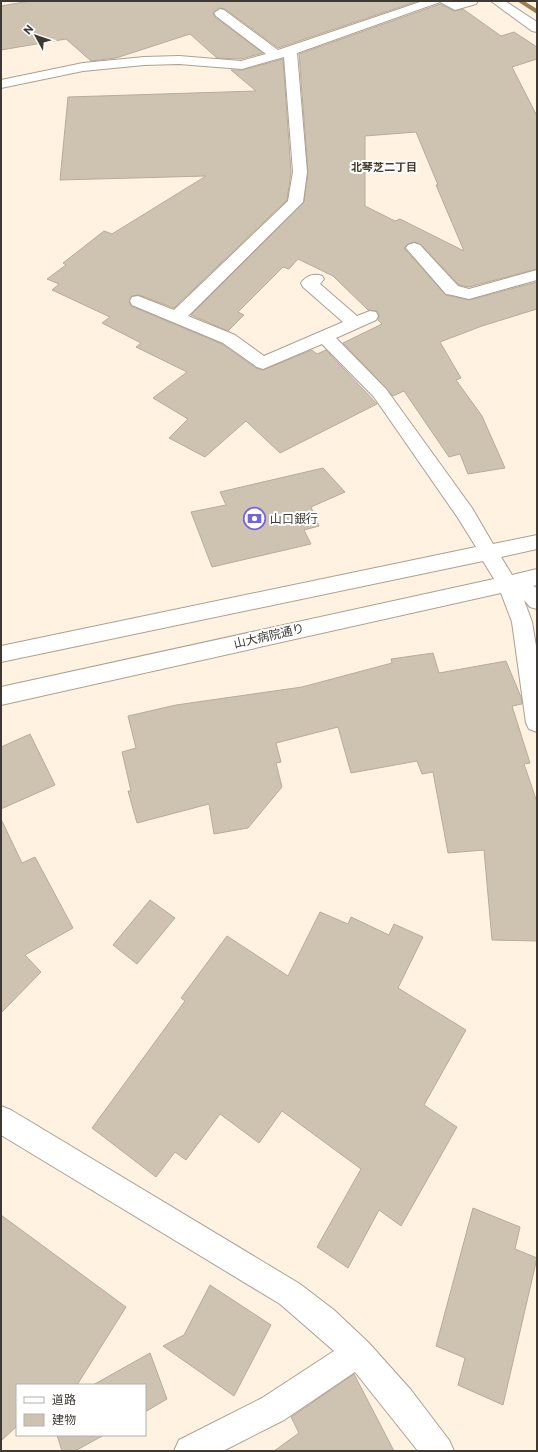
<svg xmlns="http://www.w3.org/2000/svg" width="538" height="1452" viewBox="0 0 538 1452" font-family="Commissioner,'Noto Sans JP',sans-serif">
<rect width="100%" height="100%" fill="#fff2e1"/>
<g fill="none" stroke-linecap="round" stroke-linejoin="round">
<!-- stream -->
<path fill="#9e7c4c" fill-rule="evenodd" d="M 517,1 L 524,1 L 537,9 L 537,14 Z"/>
</g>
<!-- building -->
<g fill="#cec2b1" stroke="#b8ab9b" fill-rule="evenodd">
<path d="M 30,1 L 418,1 L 278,48 L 225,9 L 219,8 L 213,13 L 215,17 L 263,53 L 241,59 L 217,58 L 190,34 L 116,58 L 91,61 L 66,39 L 1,50 L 1,6 Z"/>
<path d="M 440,4 L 454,11 L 463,9 L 501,36 L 514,32 L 537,47 L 537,59 L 512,67 L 537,116 L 537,269 L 469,287 L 459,285 L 420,244 L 414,242 L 408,244 L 404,248 L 446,295 L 469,300 L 537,282 L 537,309 L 482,326 L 440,342 L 461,378 L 456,380 L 482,416 L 505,468 L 468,474 L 460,454 L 449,457 L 404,391 L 393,396 L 343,343 L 382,324 L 378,320 L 379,315 L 377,311 L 368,310 L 333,276 L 298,259 L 289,269 L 283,267 L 238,312 L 244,315 L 228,331 L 191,315 L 304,202 L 308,172 L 299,54 ZM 416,132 L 438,185 L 436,185 L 464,251 L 400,219 L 395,221 L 365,206 L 365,136 Z"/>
<path d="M 283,59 L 291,172 L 287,200 L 174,308 L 139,295 L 132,296 L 129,302 L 131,306 L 222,344 L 256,368 L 263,370 L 312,350 L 317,354 L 326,350 L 377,404 L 280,453 L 246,421 L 205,457 L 169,438 L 188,419 L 153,398 L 187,372 L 136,347 L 141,343 L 102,323 L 110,317 L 52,290 L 59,284 L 47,279 L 66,265 L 63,263 L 104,231 L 112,234 L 206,176 L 60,180 L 68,97 L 256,91 L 231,70 L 242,70 Z"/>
<path d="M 323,468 L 345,492 L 311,507 L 319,526 L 304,530 L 311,544 L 212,567 L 191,512 L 226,505 L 220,492 Z"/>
<path d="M 433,653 L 439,673 L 506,661 L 521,697 L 522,704 L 512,706 L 530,763 L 524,764 L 537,802 L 537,941 L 492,940 L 484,850 L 448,853 L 433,772 L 422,774 L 417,761 L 351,773 L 338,727 L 276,743 L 281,762 L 276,763 L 282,787 L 248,828 L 214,834 L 209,804 L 137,823 L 128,791 L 131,791 L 122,752 L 136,748 L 128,716 L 176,705 L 302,687 L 392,663 L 391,659 Z"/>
<path d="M 30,734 L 55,785 L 1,809 L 1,747 Z"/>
<path d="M 1,819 L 22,863 L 35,857 L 73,928 L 25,955 L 41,972 L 1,1013 Z"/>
<path d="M 150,900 L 175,918 L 137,964 L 113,945 Z"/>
<path d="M 320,912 L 348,924 L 351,917 L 389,935 L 394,924 L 423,937 L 398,988 L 466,1030 L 424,1105 L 457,1127 L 401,1226 L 379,1210 L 348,1268 L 317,1247 L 361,1169 L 282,1111 L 259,1143 L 220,1114 L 186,1160 L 175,1152 L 156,1177 L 92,1128 L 185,1001 L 181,998 L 227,936 L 288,976 Z"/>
<path d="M 473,1208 L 520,1227 L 515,1249 L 537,1258 L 503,1405 L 458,1385 L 465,1358 L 436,1346 Z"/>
<path d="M 1,1215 L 126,1307 L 77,1385 L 17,1385 L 17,1426 L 1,1441 Z"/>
<path d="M 210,1285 L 271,1325 L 234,1396 L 163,1346 L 184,1335 Z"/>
<path d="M 150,1353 L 167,1399 L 145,1412 L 145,1385 L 93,1385 Z"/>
<path d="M 354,1374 L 394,1451 L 274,1451 L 299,1433 L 291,1417 Z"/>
<path d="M 57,1435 L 104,1435 L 75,1451 L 62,1451 Z"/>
</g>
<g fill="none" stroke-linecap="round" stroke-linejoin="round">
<defs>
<g id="minor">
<path d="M 423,1 L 478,1 L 476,4 L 455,10 L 440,2 L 297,53 L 307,172 L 303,202 L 188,316 L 235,335 L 264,356 L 343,322 L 303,287 L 301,283 C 306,276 314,273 322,276 L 324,279 L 320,284 L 357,316 L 370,311 L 376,312 L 378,316 L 376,320 L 336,338 L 386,389 L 472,508 L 493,544 L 537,535 L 537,549 L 501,557 L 512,575 L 537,569 L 537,585 L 533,586 L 537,588 L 537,609 L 530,607 L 524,600 L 532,622 L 537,652 L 537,732 L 529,729 L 526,723 L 512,622 L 501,593 L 1,705 L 1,687 L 494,579 L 483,561 L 1,662 L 1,646 L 476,547 L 458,518 L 374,397 L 322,344 L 263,369 L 257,367 L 223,343 L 132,305 L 130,301 L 132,297 L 138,296 L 174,310 L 288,201 L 293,172 L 284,57 L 242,69 L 179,64 L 144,65 L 83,71 L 1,88 L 1,80 L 83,63 L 144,57 L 179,56 L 241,61 L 266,54 L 216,16 L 214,13 L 220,9 L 224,10 L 278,50 Z"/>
<path d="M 491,1 L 505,1 L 537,22 L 537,32 L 532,31 Z"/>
<path d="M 414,243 L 420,245 L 458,286 L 469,289 L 537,270 L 537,280 L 469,299 L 452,295 L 446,294 L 406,248 L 408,245 Z"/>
<path d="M 1,1106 L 11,1110 L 300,1284 L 334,1310 L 369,1343 L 411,1390 L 449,1440 L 454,1451 L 418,1451 L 355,1372 L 284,1420 L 223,1451 L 174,1451 L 179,1440 L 262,1398 L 334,1351 L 280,1304 L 1,1135 Z"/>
</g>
</defs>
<!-- minor casing -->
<use href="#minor" stroke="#aca090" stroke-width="2"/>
<!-- minor -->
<use href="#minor" fill="#fff" fill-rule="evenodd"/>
</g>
<!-- icons -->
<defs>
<symbol id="bank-ring" viewBox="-11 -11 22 22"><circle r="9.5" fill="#fff" stroke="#7364df" stroke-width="1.5"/><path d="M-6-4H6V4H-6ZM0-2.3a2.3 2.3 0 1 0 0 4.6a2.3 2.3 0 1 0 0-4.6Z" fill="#7364df"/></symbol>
</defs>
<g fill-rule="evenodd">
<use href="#bank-ring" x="242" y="506" width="25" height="25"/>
</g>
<g text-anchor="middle" stroke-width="4" stroke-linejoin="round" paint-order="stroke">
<!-- far-neighbourhood labels -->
<g font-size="11" font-weight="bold" fill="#473d2f" stroke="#fff">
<text x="384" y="171">北琴芝二丁目</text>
</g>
<!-- poi labels -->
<g font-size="12" fill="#3e3932" stroke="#fff" text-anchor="start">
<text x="270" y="523">山口銀行</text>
</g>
<!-- street labels -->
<g font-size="12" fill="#3e3932" stroke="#fff">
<text transform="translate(269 636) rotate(-13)" y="4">山大病院通り</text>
</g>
</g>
<!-- border -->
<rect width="538" height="1452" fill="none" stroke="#3e3932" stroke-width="4"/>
<!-- legend -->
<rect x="16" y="1384" width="130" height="52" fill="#ffffff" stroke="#b2b0ad"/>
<rect x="24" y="1397" width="20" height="6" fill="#ffffff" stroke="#b2b0ad"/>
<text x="52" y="1404" font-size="12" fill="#3e3932">道路</text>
<rect x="24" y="1414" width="20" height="12" fill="#cec2b1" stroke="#b2b0ad"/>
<text x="52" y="1424" font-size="12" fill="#3e3932">建物</text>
<!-- north arrow -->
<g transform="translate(36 36) rotate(310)" stroke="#ffffff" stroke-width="3" paint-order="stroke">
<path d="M0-3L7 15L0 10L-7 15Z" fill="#3e3932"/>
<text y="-6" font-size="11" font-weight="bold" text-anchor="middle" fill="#3e3932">N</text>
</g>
</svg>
